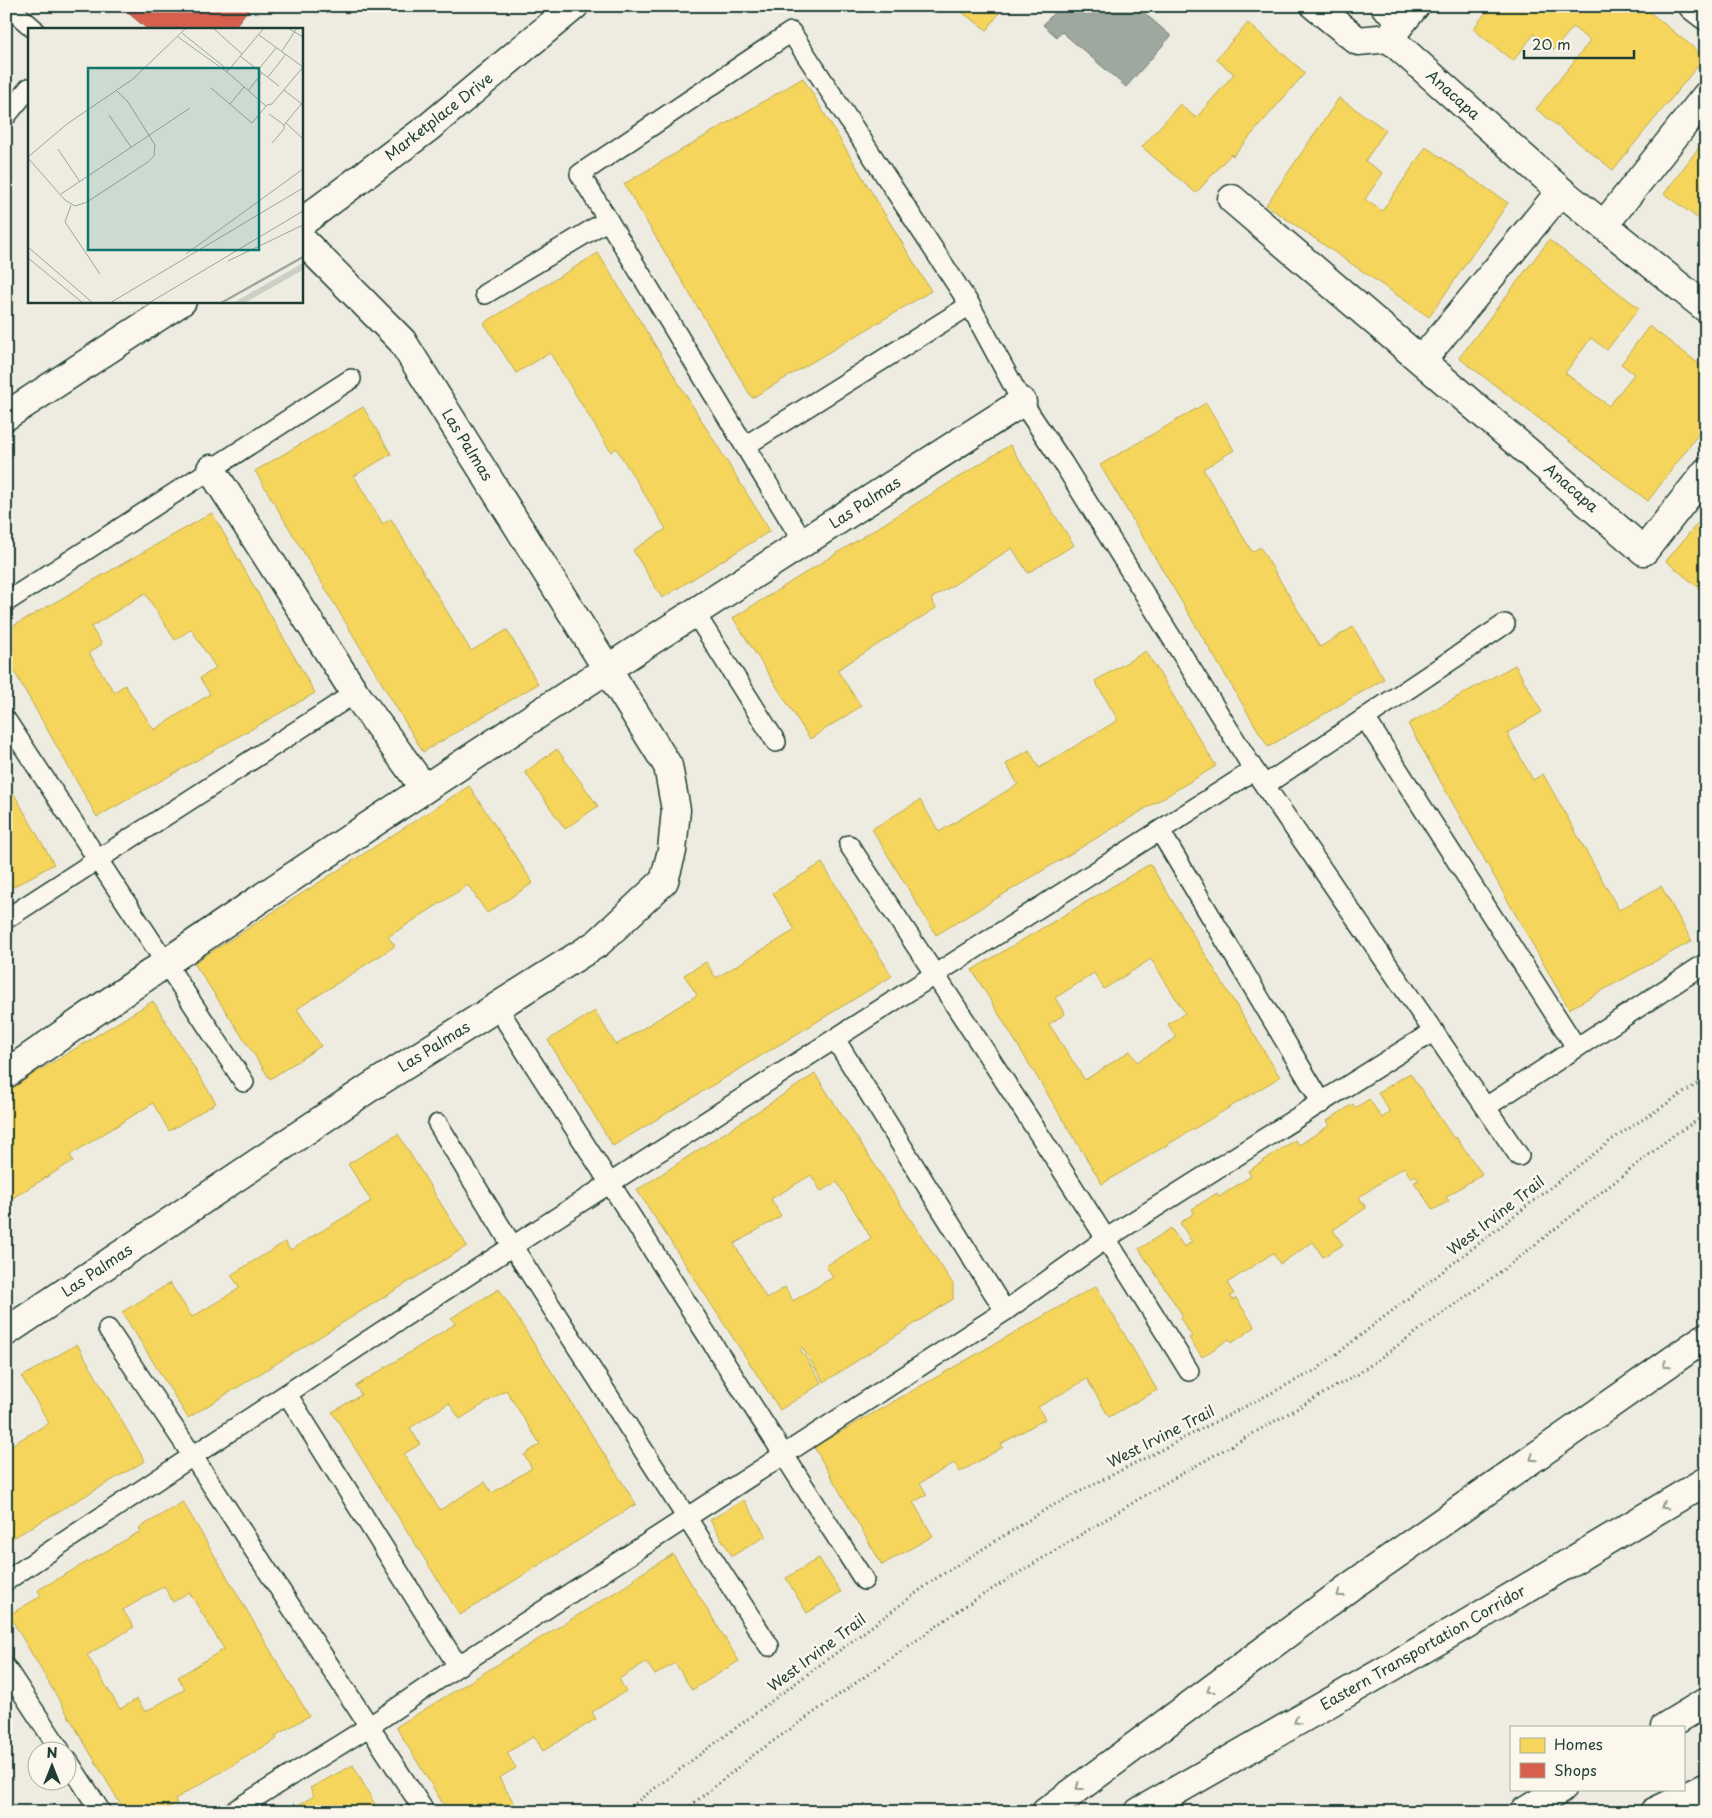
<svg xmlns="http://www.w3.org/2000/svg" width="1712" height="1818" viewBox="0 0 1712 1818" font-family="'Playpen Sans',sans-serif">
<rect width="100%" height="100%" fill="#eeece1"/>
<filter id="ink" filterUnits="userSpaceOnUse"><feTurbulence type="fractalNoise" baseFrequency=".02" numOctaves="2"/><feDisplacementMap in="SourceGraphic" scale="10" xChannelSelector="R" yChannelSelector="G"/><feConvolveMatrix kernelMatrix="1 2 1 2 8 2 1 2 1" color-interpolation-filters="sRGB"/></filter>
<g filter="url(#ink)">
<!-- water -->
<path fill="#9fa89f" stroke="#6c7d74" d="M 1060,6 L 1136,6 L 1171,36 L 1126,87 L 1062,32 L 1057,37 L 1043,25 Z"/>
<!-- homes -->
<g fill="#f6d55c" stroke="#b6a750" fill-rule="evenodd">
<path d="M 953,6 L 1004,6 L 987,30 Z"/>
<path d="M 1491,6 L 1642,6 L 1705,57 L 1613,170 L 1536,109 L 1590,41 L 1573,27 L 1554,50 L 1534,34 L 1513,61 L 1473,29 Z"/>
<path d="M 1248,23 L 1305,73 L 1233,156 L 1231,154 L 1196,193 L 1142,147 L 1180,104 L 1196,118 L 1234,74 L 1216,59 Z"/>
<path d="M 803,78 L 931,291 L 752,398 L 624,184 Z"/>
<path d="M 1339,98 L 1386,130 L 1365,161 L 1383,173 L 1365,199 L 1382,211 L 1426,147 L 1508,203 L 1429,317 L 1266,205 Z"/>
<path d="M 1706,138 L 1706,224 L 1664,194 Z"/>
<path d="M 1549,240 L 1639,308 L 1607,350 L 1591,338 L 1565,373 L 1609,406 L 1634,374 L 1621,364 L 1649,326 L 1706,369 L 1706,424 L 1648,501 L 1459,358 Z"/>
<path d="M 598,253 L 770,531 L 662,598 L 633,550 L 666,529 L 616,448 L 611,452 L 550,353 L 516,373 L 484,323 Z"/>
<path d="M 1206,403 L 1234,450 L 1203,469 L 1252,552 L 1260,547 L 1320,647 L 1353,627 L 1384,679 L 1268,747 L 1100,465 Z"/>
<path d="M 363,407 L 391,454 L 354,476 L 383,524 L 391,519 L 471,651 L 507,630 L 538,684 L 423,752 L 255,471 Z"/>
<path d="M 1010,445 L 1074,545 L 1028,573 L 1012,548 L 931,599 L 936,608 L 837,670 L 861,706 L 810,739 L 733,618 Z"/>
<path d="M 212,513 L 315,693 L 97,817 L 6,657 L 6,630 ZM 145,593 L 175,640 L 191,629 L 216,668 L 200,678 L 210,694 L 154,730 L 125,685 L 114,692 L 89,653 L 102,644 L 91,627 Z"/>
<path d="M 1706,513 L 1706,594 L 1666,561 Z"/>
<path d="M 1146,651 L 1216,766 L 936,935 L 872,829 L 920,800 L 939,832 L 1018,784 L 1006,764 L 1029,750 L 1039,768 L 1118,720 L 1095,681 Z"/>
<path d="M 1515,665 L 1542,712 L 1507,733 L 1533,780 L 1543,774 L 1619,910 L 1661,886 L 1692,941 L 1569,1009 L 1408,724 Z"/>
<path d="M 557,749 L 598,806 L 565,829 L 525,772 Z"/>
<path d="M 6,780 L 54,864 L 6,891 Z"/>
<path d="M 469,786 L 533,883 L 487,913 L 468,885 L 388,937 L 395,946 L 297,1009 L 321,1046 L 270,1079 L 194,963 Z"/>
<path d="M 822,863 L 892,976 L 613,1146 L 548,1040 L 595,1011 L 616,1045 L 697,995 L 684,975 L 706,962 L 716,978 L 795,930 L 773,893 Z"/>
<path d="M 1150,864 L 1280,1077 L 1102,1184 L 972,970 ZM 1151,959 L 1185,1013 L 1168,1024 L 1176,1038 L 1137,1062 L 1130,1051 L 1085,1080 L 1049,1024 L 1065,1014 L 1055,998 L 1094,973 L 1104,989 Z"/>
<path d="M 153,1001 L 216,1103 L 169,1131 L 153,1103 L 70,1155 L 73,1161 L 6,1202 L 6,1091 Z"/>
<path d="M 1410,1073 L 1454,1139 L 1456,1137 L 1482,1174 L 1446,1197 L 1449,1201 L 1433,1210 L 1414,1182 L 1419,1180 L 1415,1175 L 1411,1178 L 1404,1167 L 1359,1197 L 1366,1208 L 1333,1230 L 1343,1245 L 1323,1257 L 1313,1242 L 1280,1264 L 1273,1253 L 1227,1283 L 1234,1294 L 1230,1296 L 1233,1300 L 1236,1298 L 1255,1327 L 1232,1343 L 1229,1339 L 1202,1357 L 1189,1338 L 1192,1336 L 1180,1318 L 1183,1316 L 1139,1249 L 1171,1228 L 1184,1247 L 1192,1242 L 1180,1223 L 1194,1213 L 1192,1209 L 1217,1193 L 1219,1197 L 1251,1176 L 1248,1171 L 1295,1140 L 1299,1145 L 1330,1125 L 1327,1121 L 1353,1104 L 1355,1108 L 1369,1099 L 1382,1118 L 1390,1112 L 1378,1093 Z"/>
<path d="M 815,1074 L 953,1284 L 953,1299 L 824,1382 L 802,1347 L 800,1349 L 822,1383 L 780,1410 L 637,1190 ZM 811,1175 L 821,1191 L 837,1182 L 871,1238 L 826,1266 L 833,1277 L 793,1301 L 785,1287 L 767,1299 L 734,1244 L 781,1216 L 771,1199 Z"/>
<path d="M 398,1134 L 467,1246 L 188,1418 L 122,1312 L 170,1283 L 192,1317 L 240,1288 L 231,1275 L 285,1242 L 290,1250 L 371,1201 L 348,1164 Z"/>
<path d="M 1096,1286 L 1157,1390 L 1109,1417 L 1087,1379 L 1038,1407 L 1045,1419 L 1001,1444 L 1003,1447 L 960,1472 L 954,1463 L 920,1483 L 927,1495 L 913,1502 L 933,1536 L 882,1565 L 814,1447 Z"/>
<path d="M 499,1289 L 636,1504 L 460,1615 L 332,1412 L 361,1395 L 356,1386 L 455,1324 L 451,1318 ZM 506,1390 L 540,1444 L 524,1455 L 532,1468 L 492,1493 L 485,1482 L 440,1510 L 404,1454 L 420,1444 L 410,1428 L 449,1403 L 460,1419 Z"/>
<path d="M 77,1344 L 145,1461 L 6,1542 L 6,1444 L 8,1447 L 49,1423 L 22,1377 Z"/>
<path d="M 744,1500 L 766,1536 L 732,1556 L 710,1520 Z"/>
<path d="M 183,1502 L 309,1716 L 275,1736 L 277,1739 L 175,1799 L 177,1803 L 160,1812 L 125,1812 L 9,1615 L 41,1596 L 38,1590 L 141,1531 L 139,1528 ZM 164,1586 L 173,1602 L 189,1592 L 224,1649 L 178,1677 L 185,1689 L 145,1712 L 137,1699 L 120,1709 L 87,1655 L 134,1627 L 123,1610 Z"/>
<path d="M 673,1554 L 739,1661 L 692,1690 L 675,1663 L 655,1675 L 646,1662 L 619,1679 L 626,1691 L 592,1712 L 596,1719 L 543,1751 L 534,1736 L 507,1753 L 516,1768 L 499,1778 L 517,1808 L 511,1812 L 448,1812 L 396,1727 L 635,1580 L 634,1578 Z"/>
<path d="M 819,1558 L 841,1592 L 807,1613 L 786,1578 Z"/>
<path d="M 353,1765 L 379,1812 L 286,1812 L 314,1796 L 310,1788 Z"/>
</g>
<!-- shops -->
<path fill="#d6604d" stroke="#9f5646" d="M 120,6 L 251,6 L 233,29 L 147,29 Z"/>
<g fill="none" stroke-linecap="round" stroke-linejoin="round">
<defs>
<g id="service">
<path d="M 8,6 L 34,29"/>
<path d="M 6,116 L 29,88"/>
<path d="M 485,294 L 608,220"/>
<path d="M 745,446 L 970,305"/>
<path d="M 803,542 L 580,174 L 791,32 L 970,305 L 1022,402 L 1063,463 L 1254,770 L 1519,1156"/>
<path d="M 6,602 L 351,379"/>
<path d="M 695,613 L 776,742"/>
<path d="M 1365,718 L 1576,1047"/>
<path d="M 6,720 L 244,1082"/>
<path d="M 1265,785 L 1505,624"/>
<path d="M 1160,831 L 1322,1103"/>
<path d="M 849,845 C 965,1019 1079,1193 1189,1371"/>
<path d="M 6,919 L 355,693"/>
<path d="M 497,1007 L 864,1580"/>
<path d="M 835,1039 L 1005,1311"/>
<path d="M 1486,1107 L 1706,963"/>
<path d="M 438,1124 L 513,1247 L 769,1646"/>
<path d="M 108,1329 L 192,1455 L 425,1812"/>
<path d="M 287,1394 L 458,1666"/>
<path d="M 6,1581 C 417,1303 837,1038 1254,770"/>
<path d="M 6,1668 L 60,1750"/>
<path d="M 68,1761 L 101,1812"/>
<path d="M 232,1812 L 370,1726 L 458,1666 L 1005,1311 L 1107,1238 L 1434,1031"/>
</g>
<g id="minor">
<path d="M 1315,6 L 1358,41 L 1389,38 L 1415,6"/>
<path d="M 1385,6 L 1403,20"/>
<path d="M 1693,6 L 1706,16"/>
<path d="M 1389,38 L 1561,191 L 1706,308"/>
<path d="M 1232,199 L 1644,551 L 1706,472"/>
<path d="M 1604,225 L 1706,96"/>
<path d="M 1422,360 L 1561,191"/>
<path d="M 211,469 L 355,693 L 424,788"/>
<path d="M 6,1074 C 338,840 680,621 1022,402"/>
<path d="M 6,1332 L 369,1088 L 598,943 L 664,881 L 672,851 L 676,810 L 668,766 L 402,341 L 301,239"/>
</g>
<g id="tertiary">
<path d="M 301,223 L 429,127 L 574,6"/>
<path d="M 6,416 L 182,301"/>
</g>
<g id="motorway">
<path d="M 1665,1727 L 1706,1702"/>
<path d="M 1046,1812 L 1351,1586 L 1706,1337"/>
<path d="M 1139,1812 L 1463,1626 L 1706,1481"/>
<path d="M 1524,1812 L 1561,1789"/>
<path d="M 1654,1812 L 1706,1787"/>
</g>
</defs>
<!-- service casing -->
<use href="#service" stroke="#1f3d34" stroke-width="22"/>
<!-- minor casing -->
<use href="#minor" stroke="#1f3d34" stroke-width="31"/>
<!-- tertiary casing -->
<use href="#tertiary" stroke="#1f3d34" stroke-width="31"/>
<!-- motorway casing -->
<use href="#motorway" stroke="#1f3d34" stroke-width="31"/>
<!-- path -->
<g stroke="#1f3d34" stroke-width="3" stroke-dasharray="1 4" stroke-linecap="butt">
<path d="M 623,1812 L 935,1579 L 1048,1508 L 1316,1370 L 1613,1139 L 1706,1078"/>
<path d="M 683,1812 L 752,1756 L 968,1604 L 1160,1486 L 1358,1374 L 1507,1267 L 1675,1134 L 1706,1115"/>
</g>
<!-- service -->
<use href="#service" stroke="#fbf7ec" stroke-width="19"/>
<!-- minor -->
<use href="#minor" stroke="#fbf7ec" stroke-width="28"/>
<!-- tertiary -->
<use href="#tertiary" stroke="#fbf7ec" stroke-width="28"/>
<!-- motorway -->
<use href="#motorway" stroke="#fbf7ec" stroke-width="28"/>
</g>
<!-- one-way arrows -->
<defs><path id="oneway-chevron" d="M-2-3.5L2.5 0L-2 3.5" fill="none" stroke-width="1.6" stroke-linecap="round" stroke-linejoin="round" transform="scale(1.25)"/></defs>
<g stroke="#8d9a90">
<use href="#oneway-chevron" transform="translate(1666 1365) rotate(145)"/>
<use href="#oneway-chevron" transform="translate(1533 1458) rotate(145)"/>
<use href="#oneway-chevron" transform="translate(1664 1506) rotate(149)"/>
<use href="#oneway-chevron" transform="translate(1340 1594) rotate(144)"/>
<use href="#oneway-chevron" transform="translate(1210 1690) rotate(144)"/>
<use href="#oneway-chevron" transform="translate(1297 1721) rotate(150)"/>
<use href="#oneway-chevron" transform="translate(1079 1787) rotate(144)"/>
</g>
</g>
<g text-anchor="middle" stroke-width="5" stroke-linejoin="round" paint-order="stroke">
<!-- street labels -->
<g font-size="15" fill="#1f3d34" stroke="#fbf7ec">
<text transform="translate(1453 95) rotate(42)" y="5">Anacapa</text>
<text transform="translate(439 117) rotate(-38)" y="5">Marketplace Drive</text>
<text transform="translate(467 445) rotate(58)" y="5">Las Palmas</text>
<text transform="translate(1571 488) rotate(41)" y="5">Anacapa</text>
<text transform="translate(865 503) rotate(-33)" y="5">Las Palmas</text>
<text transform="translate(434 1047) rotate(-32)" y="5">Las Palmas</text>
<text transform="translate(1496 1216) rotate(-38)" y="5">West Irvine Trail</text>
<text transform="translate(97 1271) rotate(-34)" y="5">Las Palmas</text>
<text transform="translate(1161 1437) rotate(-27)" y="5">West Irvine Trail</text>
<text transform="translate(1423 1648) rotate(-30)" y="5">Eastern Transportation Corridor</text>
<text transform="translate(817 1653) rotate(-37)" y="5">West Irvine Trail</text>
</g>
</g>
<!-- overview -->
<g transform="translate(28 28)">
<rect width="275" height="275" fill="#eeece1"/>
<path d="M 275,235 L 275,242 L 218,274 L 205,275 Z" fill="#cbcfc4"/>
<path fill="none" stroke="#9fa89f" stroke-width="2.5" d="M 193,275 L 275,229"/>
<path fill="none" stroke="#9ba69c" stroke-width="1" d="M 185,0 L 214,26M 260,0 L 275,9M 154,5 L 200,42M 150,9 L 199,44 L 236,0M 254,23 L 269,0M 212,28 L 251,58M 230,42 L 248,20M 199,44 L 238,78M 240,49 L 258,26M 183,60 L 224,95 L 239,77 L 244,76 L 275,39 L 231,7M 256,62 L 275,77M 220,63 L 234,45M 202,76 L 216,59M 241,86 L 256,97 L 275,74M 81,87 L 103,119M 258,95 L 274,110M 244,115 L 256,101 L 256,97M 30,121 L 52,154M 0,129 L 39,96 L 105,51 L 158,0M 0,130 L 37,172 L 47,178 L 59,174 L 120,134 L 126,128 L 127,117 L 100,74 L 89,63M 33,166 L 162,80M 43,177 L 37,194 L 72,246M 0,219 L 65,275M 158,226 L 275,141M 0,230 L 55,275M 200,233 L 275,197M 82,275 L 275,160M 121,275 L 275,183"/>
<path fill="#0f766e" fill-opacity="0.15" stroke="#0f766e" stroke-width="2.5" d="M 60,40 L 231,40 L 231,222 L 60,222 Z"/>
<rect width="275" height="275" fill="none" stroke="#1f3d34" stroke-width="2.5"/>
</g>
<!-- margin -->
<rect width="1712" height="1818" fill="none" stroke="#fbf7ec" stroke-width="25"/>
<rect x="12" y="12" width="1687" height="1793" fill="none" stroke="#1f3d34" stroke-width="2" filter="url(#ink)"/>
<!-- legend -->
<rect x="1510" y="1726" width="175" height="65" fill="#fbf7ec" stroke="#a3ada2"/>
<rect x="1520" y="1738" width="25" height="15" fill="#f6d55c" stroke="#a3ada2"/>
<text x="1554" y="1750" font-size="15" fill="#1f3d34">Homes</text>
<rect x="1520" y="1763" width="25" height="15" fill="#d6604d" stroke="#a3ada2"/>
<text x="1554" y="1776" font-size="15" fill="#1f3d34">Shops</text>
<!-- north arrow -->
<g transform="translate(52 1766)"><circle r="24" fill="#fbf7ec" stroke="#a3ada2"/>
<path d="M0-4L9 19L0 12L-9 19Z" fill="#1f3d34"/>
<text y="-8" font-size="14" font-weight="bold" text-anchor="middle" fill="#1f3d34">N</text>
</g>
<!-- scale -->
<path d="M1524 50v8h110v-8" fill="none" stroke="#1f3d34" stroke-width="2.5"/>
<text x="1532" y="50" font-size="15" fill="#1f3d34" stroke="#fbf7ec" stroke-width="4" paint-order="stroke">20 m</text>
</svg>
